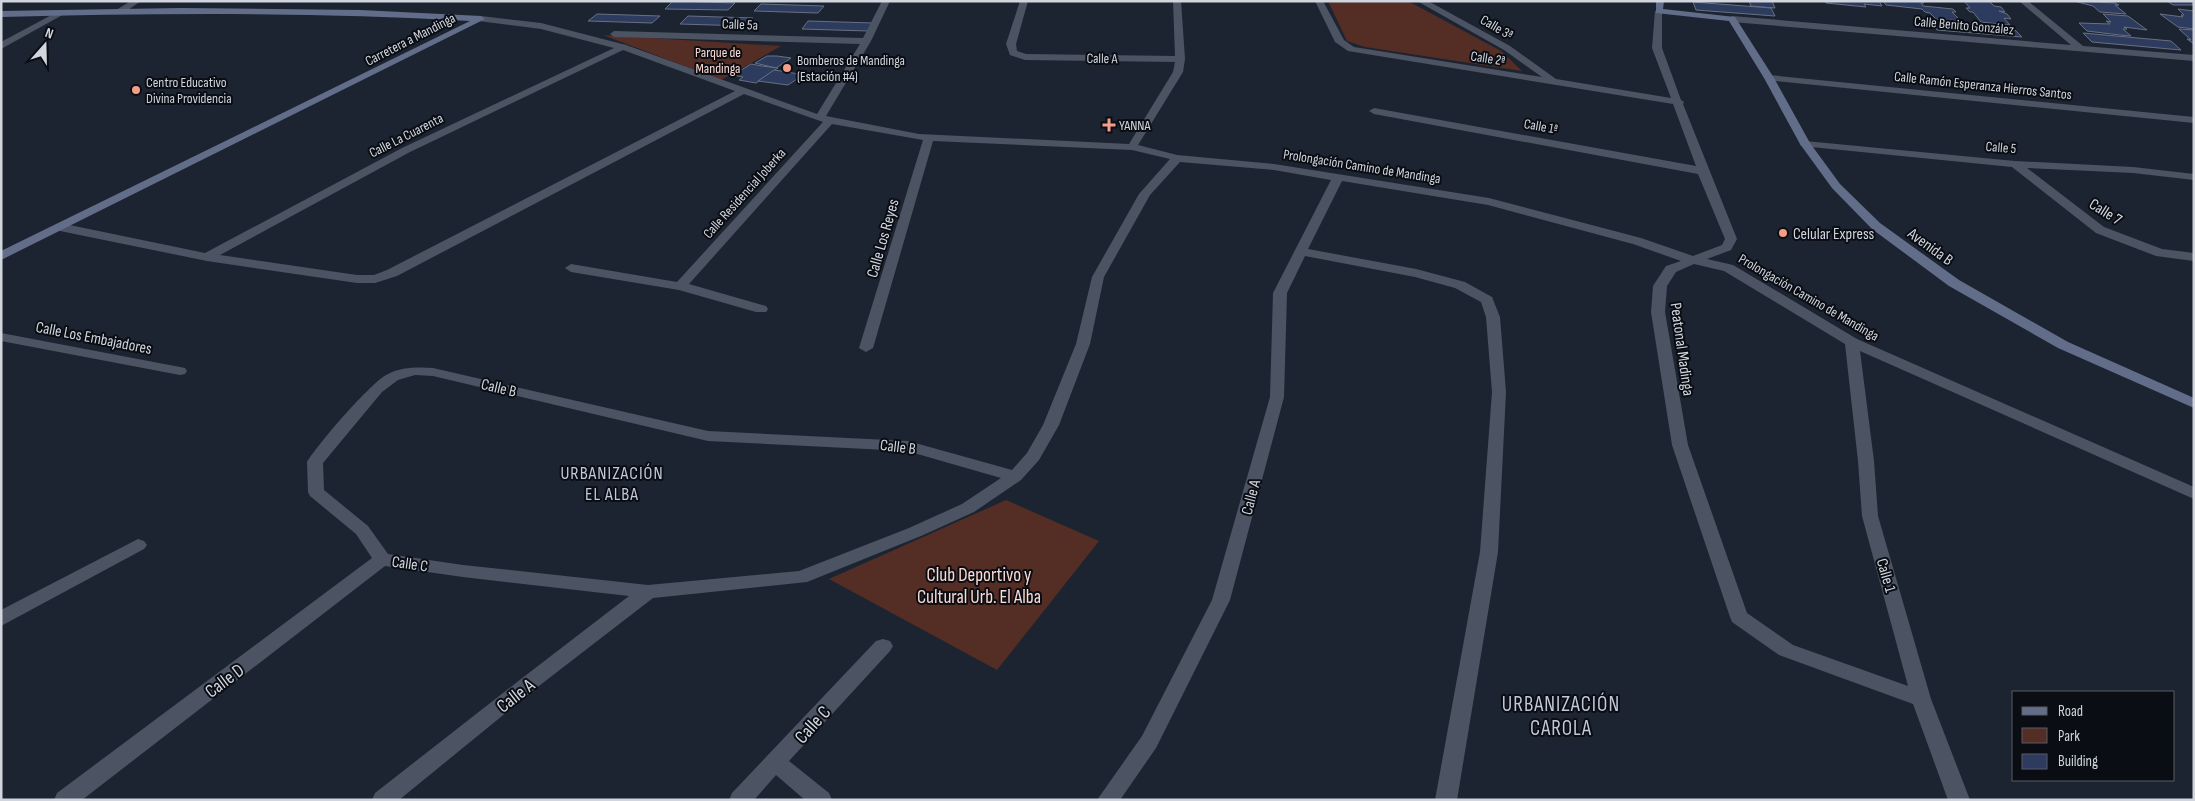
<svg xmlns="http://www.w3.org/2000/svg" width="2195" height="801" viewBox="0 0 2195 801" font-family="'Sofia Sans Condensed',sans-serif">
<rect width="100%" height="100%" fill="#1d2431"/>
<!-- green -->
<g fill="#542d25">
<path d="M 1328,1 L 1408,1 L 1501,51 L 1522,71 L 1365,47 L 1347,41 Z"/>
<path d="M 603,35 L 781,46 L 721,80 Z"/>
<path d="M 1006,500 L 1099,541 L 997,670 L 829,579 Z"/>
</g>
<!-- building -->
<g fill="#2c3b5e" stroke="#687080">
<path d="M 673,1 L 735,3 L 728,10 L 665,9 Z"/>
<path d="M 1749,1 L 1772,1 L 1775,8 L 1751,6 Z"/>
<path d="M 1825,1 L 1879,1 L 1882,6 L 1864,4 L 1866,7 L 1826,3 Z"/>
<path d="M 1883,1 L 1922,1 L 1924,3 L 1921,3 L 1923,6 L 1953,9 L 1956,12 L 1952,12 L 1961,21 L 1936,19 L 1930,13 L 1925,12 L 1922,9 L 1886,5 Z"/>
<path d="M 1964,1 L 1989,1 L 1994,6 L 2001,7 L 2005,12 L 1999,11 L 2007,14 L 2011,19 L 2004,18 L 2010,25 L 1981,22 L 1973,12 L 1970,12 L 1966,8 L 1970,8 Z"/>
<path d="M 2074,1 L 2115,3 L 2119,5 L 2115,5 L 2126,14 L 2100,12 L 2093,6 Z"/>
<path d="M 2167,1 L 2194,1 L 2194,4 L 2192,4 L 2194,5 L 2173,5 Z"/>
<path d="M 1693,2 L 1771,8 L 1775,16 L 1696,10 Z"/>
<path d="M 761,4 L 824,6 L 818,13 L 754,11 Z"/>
<path d="M 2178,9 L 2194,11 L 2194,29 L 2178,27 L 2160,14 L 2183,17 L 2181,15 L 2184,15 Z"/>
<path d="M 597,14 L 660,16 L 652,23 L 588,21 Z"/>
<path d="M 2103,14 L 2128,16 L 2147,30 L 2124,27 L 2127,29 L 2123,29 L 2131,36 L 2120,35 L 2087,31 L 2079,23 L 2110,24 L 2106,21 L 2111,22 Z"/>
<path d="M 688,16 L 753,18 L 746,26 L 680,24 Z"/>
<path d="M 808,21 L 873,23 L 868,31 L 802,29 Z"/>
<path d="M 1930,21 L 2013,28 L 2022,37 L 1937,30 Z"/>
<path d="M 2179,29 L 2194,30 L 2194,44 L 2187,39 L 2191,40 Z"/>
<path d="M 2083,33 L 2171,41 L 2181,50 L 2092,42 Z"/>
<path d="M 767,56 L 777,56 L 791,58 L 776,68 L 755,63 Z"/>
<path d="M 751,64 L 762,66 L 778,68 L 756,83 L 739,80 L 743,77 L 733,75 Z"/>
<path d="M 774,70 L 788,72 L 803,75 L 788,85 L 758,81 Z"/>
</g>
<g fill="none" stroke-linecap="round" stroke-linejoin="round">
<!-- street -->
<g fill="#4c5464" fill-rule="evenodd">
<path d="M 131,1 L 141,1 L 122,14 L 116,14 L 116,10 Z"/>
<path d="M 882,1 L 890,1 L 871,41 L 826,116 L 919,134 L 1129,144 L 1173,72 L 1175,62 L 1025,60 L 1010,55 L 1006,44 L 1020,1 L 1028,1 L 1016,44 L 1017,51 L 1026,54 L 1175,56 L 1173,1 L 1181,1 L 1185,59 L 1183,72 L 1138,145 L 1177,155 L 1274,164 L 1489,198 L 1641,238 L 1693,256 L 1722,245 L 1725,239 L 1698,174 L 1374,114 L 1369,111 L 1374,108 L 1696,166 L 1673,104 L 1348,51 L 1335,42 L 1315,1 L 1323,1 L 1344,40 L 1354,47 L 1542,77 L 1504,50 L 1417,1 L 1428,1 L 1510,46 L 1556,79 L 1671,98 L 1652,48 L 1655,11 L 1662,9 L 1662,48 L 1681,100 L 1684,102 L 1683,104 L 1737,239 L 1731,250 L 1707,259 L 1733,265 L 1857,339 L 2194,487 L 2194,499 L 1860,351 L 1874,461 L 1878,516 L 1931,699 L 1970,800 L 1948,800 L 1913,704 L 1779,655 L 1732,622 L 1730,617 L 1672,445 L 1651,312 L 1653,286 L 1666,266 L 1681,261 L 1633,244 L 1488,205 L 1342,181 L 1308,249 L 1416,269 L 1465,282 L 1492,297 L 1500,317 L 1506,392 L 1498,552 L 1457,800 L 1435,800 L 1480,552 L 1492,392 L 1486,317 L 1481,302 L 1455,288 L 1415,277 L 1305,256 L 1287,293 L 1284,397 L 1230,600 L 1156,748 L 1120,800 L 1097,800 L 1142,736 L 1212,600 L 1270,397 L 1273,293 L 1331,180 L 1274,170 L 1180,162 L 1150,195 L 1104,277 L 1090,344 L 1059,425 L 1039,460 L 1021,480 L 974,512 L 921,536 L 807,582 L 653,598 L 535,689 L 399,800 L 372,800 L 375,793 L 521,679 L 629,596 L 463,577 L 385,566 L 82,800 L 54,800 L 57,793 L 372,558 L 356,534 L 310,496 L 308,492 L 307,462 C 318,444 371,382 388,374 C 401,367 418,367 433,368 L 708,431 L 908,441 L 1012,470 L 1027,453 L 1043,425 L 1076,344 L 1092,277 L 1139,194 L 1170,159 L 1132,150 L 933,141 L 873,348 L 866,352 L 859,348 L 923,140 L 832,124 L 689,284 L 766,306 L 768,309 L 766,312 L 756,312 L 679,290 L 571,272 L 565,268 L 571,264 L 677,282 L 823,122 L 744,94 L 397,276 L 375,283 L 357,283 L 207,261 L 60,231 L 54,227 L 60,223 L 205,253 L 402,148 L 614,48 L 541,29 L 478,21 L 477,19 L 481,16 L 541,23 L 626,45 L 817,114 L 860,44 L 614,37 L 610,34 L 614,31 L 863,38 ZM 623,50 L 735,91 L 387,270 L 374,275 L 357,275 L 220,255 L 410,152 ZM 1694,264 L 1724,271 L 1845,344 L 1858,461 L 1862,516 L 1908,686 L 1793,645 L 1747,613 L 1688,445 L 1665,312 L 1667,286 L 1676,272 ZM 415,375 L 433,376 L 708,441 L 907,451 L 1001,478 L 962,504 L 909,528 L 799,571 L 648,585 L 463,565 L 388,554 L 368,526 L 324,490 L 323,463 L 382,392 L 398,380 Z"/>
<path d="M 2019,1 L 2028,1 L 2083,46 L 2194,55 L 2194,61 L 1732,22 L 1728,19 L 1732,16 L 2071,45 Z"/>
<path d="M 59,11 L 66,13 L 1,49 L 1,42 Z"/>
<path d="M 1769,75 L 2194,117 L 2194,123 L 1766,80 L 1766,76 Z"/>
<path d="M 1805,141 L 2015,161 L 2133,167 L 2194,174 L 2194,180 L 2133,173 L 2027,168 L 2104,227 L 2162,249 L 2194,253 L 2194,261 L 2156,256 L 2096,233 L 2012,167 L 1801,146 L 1800,144 Z"/>
<path d="M 1,333 L 180,367 L 185,368 L 187,371 L 185,374 L 180,375 L 1,341 Z"/>
<path d="M 138,539 L 144,541 L 147,545 L 144,549 L 1,626 L 1,610 Z"/>
<path d="M 883,639 L 890,641 L 893,646 L 890,651 L 789,761 L 829,793 L 832,800 L 805,800 L 776,775 L 754,800 L 729,800 L 732,793 L 876,641 Z"/>
</g>
<!-- secondary -->
<g fill="#626e89" fill-rule="evenodd">
<path d="M 1656,1 L 1664,1 L 1663,9 L 1735,17 L 1774,78 L 1810,143 L 1840,184 L 1880,223 L 1959,280 L 2068,342 L 2194,398 L 2194,408 L 2058,348 L 1949,286 L 1872,229 L 1832,188 L 1800,144 L 1764,78 L 1729,21 L 1656,13 Z"/>
<path d="M 181,8 L 361,10 L 481,16 L 485,19 L 1,260 L 1,251 L 470,21 C 314,12 158,13 1,17 L 1,11 Z"/>
</g>
</g>
<!-- markers -->
<g fill="#f49e8a" stroke="#0a0d13" stroke-width="2">
<circle cx="787" cy="68" r="5"/>
<circle cx="136" cy="90" r="5"/>
<path d="M1106.5 117.5h5v5h5v5h-5v5h-5v-5h-5v-5h5z"/>
<circle cx="1783" cy="233" r="5"/>
</g>
<g text-anchor="middle" stroke-width="4" stroke-linejoin="round" paint-order="stroke">
<!-- far-street labels -->
<g font-size="14" fill="#d0d5de" stroke="#0a0d13">
<text transform="translate(740 24) rotate(2)" y="5">Calle 5a</text>
<text transform="translate(1964 25) rotate(5)" y="5">Calle Benito González</text>
<text transform="translate(1497 27) rotate(30)" y="5">Calle 3ª</text>
<text transform="translate(410 39) rotate(-27)" y="5">Carretera a Mandinga</text>
<text transform="translate(1102 58) rotate(1)" y="5">Calle A</text>
<text transform="translate(1488 58) rotate(9)" y="5">Calle 2ª</text>
<text transform="translate(1983 85) rotate(6)" y="5">Calle Ramón Esperanza Hierros Santos</text>
<text transform="translate(1541 126) rotate(10)" y="5">Calle 1ª</text>
<text transform="translate(406 135) rotate(-27)" y="5">Calle La Cuarenta</text>
<text transform="translate(2001 147) rotate(5)" y="5">Calle 5</text>
<text transform="translate(1362 166) rotate(9)" y="5">Prolongación Camino de Mandinga</text>
<text transform="translate(744 193) rotate(-48)" y="5">Calle Residencial Joberka</text>
<text transform="translate(1809 297) rotate(30)" y="5">Prolongación Camino de Mandinga</text>
</g>
<!-- far-park labels -->
<g font-size="14" fill="#fcdbd3" stroke="#0a0d13">
<text x="718" y="57">Parque de<tspan x="718" dy="16">Mandinga</tspan></text>
</g>
<!-- far-poi labels -->
<g font-size="14" fill="#d0d5de" stroke="#0a0d13" text-anchor="start">
<text x="797" y="65">Bomberos de Mandinga<tspan x="797" dy="16">(Estación #4)</tspan></text>
<text x="146" y="87">Centro Educativo<tspan x="146" dy="16">Divina Providencia</tspan></text>
<text x="1119" y="130">YANNA</text>
</g>
<!-- street labels -->
<g font-size="16" fill="#d0d5de" stroke="#0a0d13">
<text transform="translate(2106 211) rotate(32)" y="6">Calle 7</text>
<text transform="translate(882 238) rotate(-74)" y="6">Calle Los Reyes</text>
<text transform="translate(1931 246) rotate(36)" y="6">Avenida B</text>
<text transform="translate(94 337) rotate(11)" y="6">Calle Los Embajadores</text>
<text transform="translate(1683 349) rotate(82)" y="6">Peatonal Madinga</text>
<text transform="translate(499 387) rotate(13)" y="6">Calle B</text>
<text transform="translate(898 446) rotate(7)" y="6">Calle B</text>
<text transform="translate(1250 497) rotate(-75)" y="6">Calle A</text>
<text transform="translate(410 563) rotate(8)" y="6">Calle C</text>
<text transform="translate(1887 575) rotate(74)" y="6">Calle 1</text>
</g>
<!-- poi labels -->
<g font-size="16" fill="#d0d5de" stroke="#0a0d13" text-anchor="start">
<text x="1793" y="239">Celular Express</text>
</g>
<!-- neighbourhood labels -->
<g font-size="18" letter-spacing="1" fill="#c0c8da" stroke="#0a0d13">
<text x="612" y="479">URBANIZACIÓN<tspan x="612" dy="21">EL ALBA</tspan></text>
</g>
<!-- near-park labels -->
<g font-size="19" fill="#fcdbd3" stroke="#0a0d13">
<text x="979" y="581">Club Deportivo y<tspan x="979" dy="22">Cultural Urb. El Alba</tspan></text>
</g>
<!-- near-street labels -->
<g font-size="19" fill="#d0d5de" stroke="#0a0d13">
<text transform="translate(224 680) rotate(-37)" y="7">Calle D</text>
<text transform="translate(515 695) rotate(-38)" y="7">Calle A</text>
<text transform="translate(812 724) rotate(-48)" y="7">Calle C</text>
</g>
<!-- near-neighbourhood labels -->
<g font-size="21" letter-spacing="1" fill="#c0c8da" stroke="#0a0d13">
<text x="1561" y="711">URBANIZACIÓN<tspan x="1561" dy="24">CAROLA</tspan></text>
</g>
</g>
<!-- border -->
<rect width="2195" height="801" fill="none" stroke="#d0d5de" stroke-width="5"/>
<!-- legend -->
<rect x="2012" y="691" width="162" height="90" fill="#0a0d13" stroke="#595d64"/>
<rect x="2022" y="707" width="25" height="8" fill="#626e89" stroke="#595d64"/>
<text x="2058" y="716" font-size="15" fill="#d0d5de">Road</text>
<rect x="2022" y="728" width="25" height="15" fill="#542d25" stroke="#595d64"/>
<text x="2058" y="741" font-size="15" fill="#d0d5de">Park</text>
<rect x="2022" y="754" width="25" height="15" fill="#2c3b5e" stroke="#595d64"/>
<text x="2058" y="766" font-size="15" fill="#d0d5de">Building</text>
<!-- north arrow -->
<g transform="translate(45 45) rotate(20)" stroke="#0a0d13" stroke-width="4" paint-order="stroke">
<path d="M0-4L9 19L0 12L-9 19Z" fill="#d0d5de"/>
<text y="-8" font-size="14" font-weight="bold" text-anchor="middle" fill="#d0d5de">N</text>
</g>
</svg>
